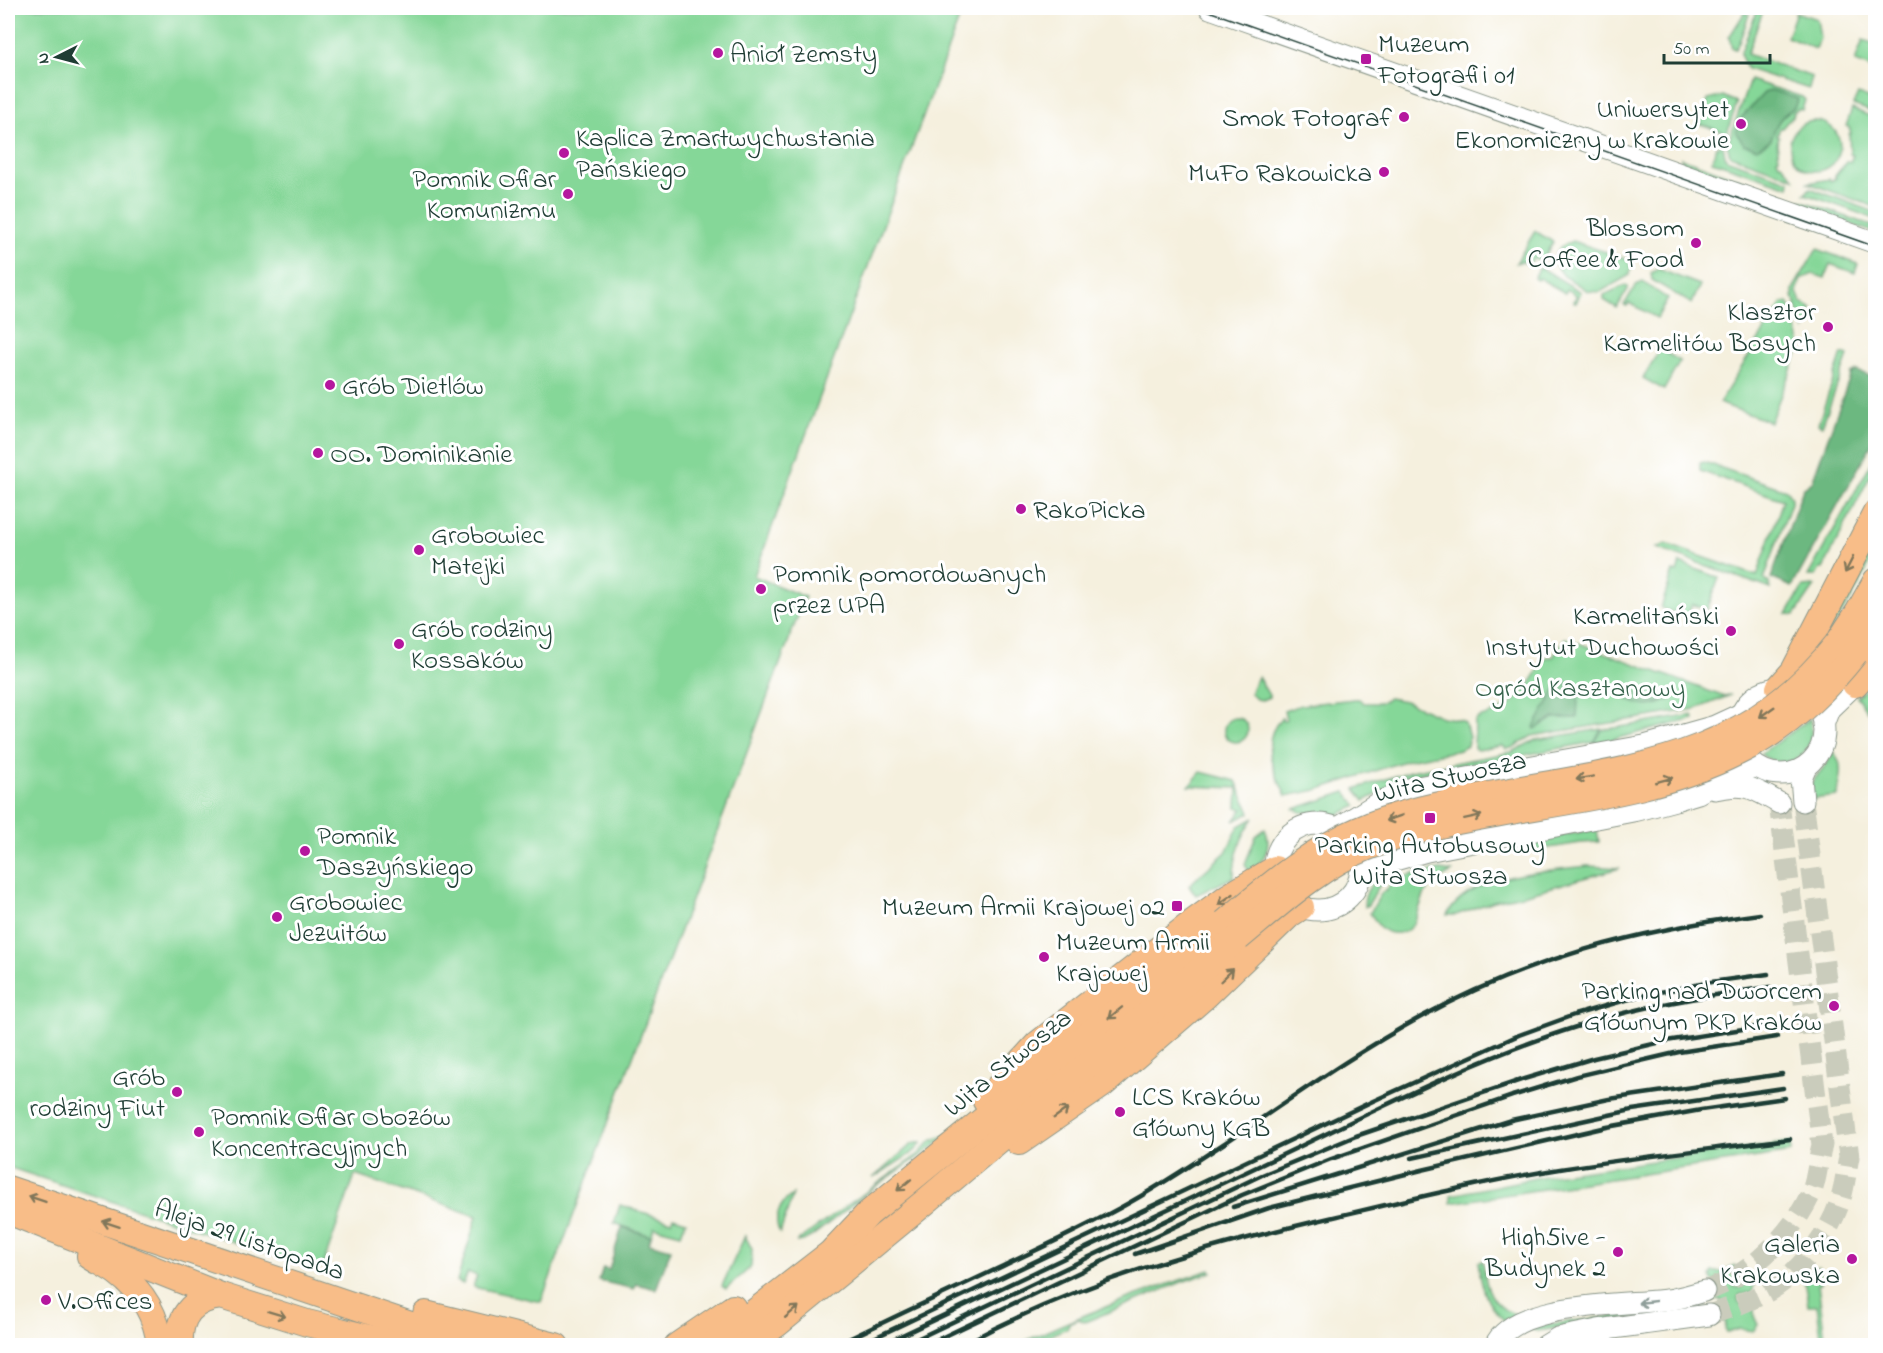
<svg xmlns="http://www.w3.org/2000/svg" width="1883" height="1353" viewBox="0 0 1883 1353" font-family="'Indie Flower',sans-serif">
<rect width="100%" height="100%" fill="#fff"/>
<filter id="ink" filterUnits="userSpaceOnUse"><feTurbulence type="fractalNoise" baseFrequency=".0167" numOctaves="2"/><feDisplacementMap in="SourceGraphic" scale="12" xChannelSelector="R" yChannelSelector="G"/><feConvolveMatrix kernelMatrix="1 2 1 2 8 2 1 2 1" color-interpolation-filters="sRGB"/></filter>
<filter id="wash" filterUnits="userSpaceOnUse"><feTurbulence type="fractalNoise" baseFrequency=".008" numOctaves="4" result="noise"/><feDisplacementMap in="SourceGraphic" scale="24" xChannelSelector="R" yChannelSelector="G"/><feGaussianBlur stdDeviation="1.35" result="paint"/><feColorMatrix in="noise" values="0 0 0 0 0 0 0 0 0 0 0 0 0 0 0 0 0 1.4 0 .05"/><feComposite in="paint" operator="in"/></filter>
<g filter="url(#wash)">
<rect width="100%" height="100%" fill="#f5f0de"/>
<!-- green -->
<g fill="#85d798" stroke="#528a66" stroke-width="1.5">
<path d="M 8,8 L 963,8 L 754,576 L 805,597 L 541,1302 L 473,1287 L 477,1276 L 468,1272 L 463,1284 L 457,1281 L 477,1216 L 355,1175 L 323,1265 L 312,1268 L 8,1167 Z"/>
<path d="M 1758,8 L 1764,8 L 1747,54 L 1812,77 L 1809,89 L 1747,69 L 1740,54 Z"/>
<path d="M 1745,12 L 1749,14 C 1745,26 1742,38 1735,49 L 1732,48 L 1729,37 Z"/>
<path d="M 1796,12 L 1817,19 L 1820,38 L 1816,49 L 1787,37 Z"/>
<path d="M 1863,40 L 1875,44 L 1875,70 L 1855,62 Z"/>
<path d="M 1750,80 L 1802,97 L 1805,100 L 1802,110 L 1799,109 L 1793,112 L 1794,114 L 1782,128 L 1780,128 L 1777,135 L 1779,136 L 1777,143 L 1779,157 L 1777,158 L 1779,164 L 1782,164 L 1794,178 L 1730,155 L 1727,145 Z"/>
<path d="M 1858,94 L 1875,101 L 1875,113 L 1853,105 Z"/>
<path d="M 1723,96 L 1737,103 L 1727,133 L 1700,124 L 1708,100 Z"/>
<path d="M 1852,109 L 1875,118 L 1875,207 L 1808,183 L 1829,179 L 1831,181 L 1836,178 L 1835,176 L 1847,161 L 1850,162 L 1853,155 L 1850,154 L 1849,134 L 1851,133 L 1849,127 L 1846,126 Z"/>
<circle cx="1815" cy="146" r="25"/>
<path d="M 1722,137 L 1725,139 L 1723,146 L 1726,159 L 1790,181 L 1789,187 L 1712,161 L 1716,146 L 1719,147 Z"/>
<path d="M 1681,158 L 1789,197 L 1784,200 L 1683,165 Z"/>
<path d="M 1810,188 L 1875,212 L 1875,219 L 1805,194 Z"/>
<path d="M 1800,200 L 1875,227 L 1875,233 L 1801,206 Z"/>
<path d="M 1535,231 L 1553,242 L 1541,262 L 1533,258 L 1529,265 L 1522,261 L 1516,263 Z"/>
<path d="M 1572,241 L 1628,259 L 1631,267 L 1630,275 L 1600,292 L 1588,291 L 1564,276 L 1555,264 L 1556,255 L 1560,247 Z"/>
<path d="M 1817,249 L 1858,264 L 1855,273 L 1830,264 L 1825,278 L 1813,274 L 1801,279 L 1797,292 L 1801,302 L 1812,309 L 1805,330 L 1793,296 L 1793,289 Z"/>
<path d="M 1540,267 L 1581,292 L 1576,303 L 1573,301 L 1577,296 L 1567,289 L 1565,293 L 1539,278 L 1537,280 L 1534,278 Z"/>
<path d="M 1658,269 L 1700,285 L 1692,304 L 1652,280 L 1651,273 Z"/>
<path d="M 1643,282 L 1668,299 L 1657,318 L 1629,303 L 1627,306 L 1624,305 L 1636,285 Z"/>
<path d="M 1625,285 L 1628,286 L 1628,289 L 1617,308 L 1604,300 L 1604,295 Z"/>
<path d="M 1782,303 L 1788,303 L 1790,306 L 1801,345 L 1770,422 L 1719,403 Z"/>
<path d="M 1660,349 L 1680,361 L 1664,390 L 1643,378 Z"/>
<path d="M 1842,354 L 1848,356 L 1822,426 L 1818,424 Z"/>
<path d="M 1875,456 L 1875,466 L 1823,569 L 1820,569 L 1816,576 L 1808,576 Z"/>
<path d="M 1704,462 L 1786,490 L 1792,498 L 1791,503 L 1764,579 L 1769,582 L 1771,589 L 1656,548 L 1666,544 L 1757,576 L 1783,500 L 1700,471 L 1700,463 Z"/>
<path d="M 1875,533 C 1875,568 1848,605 1828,633 L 1825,631 Z"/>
<path d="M 1680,563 L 1719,578 L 1707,610 L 1692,604 L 1687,617 L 1661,608 L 1673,571 L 1677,572 Z"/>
<path d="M 1815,586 L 1795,615 L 1787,614 L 1803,587 Z"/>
<path d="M 1565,638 L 1722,696 L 1731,695 L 1696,709 L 1532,736 L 1512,748 L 1506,749 L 1503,746 L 1477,750 L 1474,748 L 1475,722 L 1478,718 C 1517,708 1527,690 1546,657 L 1553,657 Z"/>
<path d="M 1258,677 L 1270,697 L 1262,700 L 1256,699 L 1251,694 L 1252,688 Z"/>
<path d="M 1875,686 L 1875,705 L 1868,712 L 1856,696 L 1868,688 Z"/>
<path d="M 1389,698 L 1405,701 L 1442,717 L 1461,720 L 1465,723 L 1469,737 L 1467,746 L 1460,750 L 1408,760 L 1317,790 L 1286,796 C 1274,771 1258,741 1282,718 L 1283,721 L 1286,719 L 1284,711 L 1301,705 L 1354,699 L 1359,699 L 1364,703 L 1380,703 Z"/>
<path d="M 1693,715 L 1694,719 L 1594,744 L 1602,730 Z"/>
<circle cx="1236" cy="730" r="12"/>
<path d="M 1810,719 C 1818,753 1790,775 1760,754 Z"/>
<path d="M 1601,729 L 1594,742 L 1407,777 L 1407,780 L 1364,801 L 1355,789 L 1411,771 L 1512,752 L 1535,740 Z"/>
<path d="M 1833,752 C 1846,765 1838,780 1837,796 L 1812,799 L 1812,782 L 1828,762 Z"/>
<path d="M 1201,772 L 1236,781 L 1250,813 L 1234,821 L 1243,809 L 1237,808 L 1238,788 L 1189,786 Z"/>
<path d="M 1346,792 L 1357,806 L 1337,815 L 1301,812 L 1294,809 Z"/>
<path d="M 1254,818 C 1241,835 1234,857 1234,877 L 1196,895 L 1189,885 L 1226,852 L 1239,826 Z"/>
<path d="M 1265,829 C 1273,847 1263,862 1250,873 L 1245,864 L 1256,836 Z"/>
<path d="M 1597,829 L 1599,842 L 1581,843 L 1524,852 L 1519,848 L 1513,849 L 1520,843 Z"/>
<path d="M 1588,866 L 1620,868 L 1527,894 L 1494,901 L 1456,915 L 1447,915 C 1472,873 1545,871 1588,866 Z"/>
<path d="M 1441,870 L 1452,872 C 1442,877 1432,883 1426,892 C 1420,902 1419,913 1414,923 C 1408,934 1391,937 1381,928 C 1377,925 1374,918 1370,913 L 1382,892 L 1387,890 L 1393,880 L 1414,874 Z"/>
<path d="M 1387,873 L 1368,905 L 1364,907 C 1364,890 1372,880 1387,873 Z"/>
<path d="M 947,1135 L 932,1148 L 879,1184 L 812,1236 L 803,1241 L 796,1242 L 919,1154 L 931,1141 Z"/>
<path d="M 922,1142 L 915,1151 L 873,1178 L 912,1144 Z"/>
<path d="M 1790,1142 L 1791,1152 L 1451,1203 L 1451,1195 L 1545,1176 Z"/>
<path d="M 793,1195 L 780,1233 C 772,1219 780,1202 793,1195 Z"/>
<path d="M 620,1205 L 671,1221 L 673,1217 L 686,1221 L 681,1234 L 654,1227 L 651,1236 L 614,1223 Z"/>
<path d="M 745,1236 L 752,1249 L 751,1267 L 726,1289 L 722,1286 Z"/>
<path d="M 1483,1261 C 1485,1279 1487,1298 1504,1309 C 1508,1312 1513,1313 1516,1315 L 1505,1321 C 1485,1304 1482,1287 1478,1262 Z"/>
<path d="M 1735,1266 L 1740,1272 L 1732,1281 L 1733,1286 L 1739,1288 L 1749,1281 L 1754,1285 L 1752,1293 L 1741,1294 L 1738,1298 L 1739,1303 L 1743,1305 L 1752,1302 L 1754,1303 L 1754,1316 L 1758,1325 L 1753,1331 L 1740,1329 L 1727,1333 L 1725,1329 L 1726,1322 L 1717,1319 L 1715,1313 L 1723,1309 L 1724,1306 L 1722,1301 L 1712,1299 L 1712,1294 L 1719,1292 L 1721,1286 L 1718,1282 L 1712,1281 L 1711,1275 L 1713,1272 L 1723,1272 Z"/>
<path d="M 1819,1268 L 1821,1284 L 1818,1284 L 1826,1345 L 1822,1345 L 1817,1305 L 1808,1305 L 1803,1273 Z"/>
<path d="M 1210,1270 L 1212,1272 L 1182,1282 L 1085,1322 L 1079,1319 L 1070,1322 L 1067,1328 L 1026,1345 L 1017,1345 C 1079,1315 1144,1292 1210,1270 Z"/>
<path d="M 1704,1300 L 1704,1304 L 1652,1315 L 1537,1331 L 1530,1329 L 1537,1326 L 1651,1311 Z"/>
</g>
<!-- forest -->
<g fill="#6cb880" stroke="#467a5a" stroke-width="1.5">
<path d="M 1771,90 L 1798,99 L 1794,108 C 1780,116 1776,124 1771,140 L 1757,148 L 1744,144 L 1736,133 L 1741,118 L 1764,93 Z"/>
<path d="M 1857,371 L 1875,378 L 1875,438 L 1792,587 L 1771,578 L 1803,489 L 1812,482 L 1851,374 Z"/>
<path d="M 1561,680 L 1582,689 L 1578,699 L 1577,718 L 1554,718 L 1535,729 L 1534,727 Z"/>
<path d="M 1617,685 L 1658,701 L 1661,700 L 1661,696 L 1671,699 C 1645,711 1641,706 1616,694 L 1614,690 Z"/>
<path d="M 622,1227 L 651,1236 L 649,1243 L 671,1249 L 656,1289 L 636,1284 L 634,1289 L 599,1281 L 603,1268 L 609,1270 Z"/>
</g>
</g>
<g filter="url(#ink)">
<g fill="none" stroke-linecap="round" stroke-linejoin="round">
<!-- tertiary-tunnel -->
<g stroke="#caccbc" stroke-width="21" stroke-dasharray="21 10" stroke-linecap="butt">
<path d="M 1704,1291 C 1713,1288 1722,1285 1730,1280 C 1762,1263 1798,1225 1812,1191 C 1817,1177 1818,1160 1822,1145 L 1779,803"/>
<path d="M 1709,1315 C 1729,1308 1750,1301 1769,1291 C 1800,1273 1831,1233 1841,1198 C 1845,1185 1846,1171 1849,1157 L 1803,801"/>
</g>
<defs>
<g id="tertiary">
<path d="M 1210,8 L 1876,243"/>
<circle cx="1781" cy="731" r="43"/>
<path d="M 1823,725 L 1829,709 L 1855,684"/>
<path d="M 1715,789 C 1747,782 1752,788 1779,803"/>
<path d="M 1803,801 L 1801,778 L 1806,766"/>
<circle cx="1318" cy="867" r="43"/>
<path d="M 1338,828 L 1378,803 L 1412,788 L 1644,746 L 1715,726 L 1741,714"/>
<path d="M 1361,875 L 1388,862 L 1427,851 L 1638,810 L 1675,800 L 1698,793 L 1737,771 L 1755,767"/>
<path d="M 1495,1346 C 1514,1300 1629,1306 1673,1299 C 1683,1297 1694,1294 1704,1291"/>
<path d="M 1545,1346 L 1558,1338 L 1598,1330 L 1709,1315"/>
</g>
<g id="primary">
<path d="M 1839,642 L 1858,613 L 1876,581"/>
<path d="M 1855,653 L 1876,622"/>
<path d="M 1855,684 L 1876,661"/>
<path d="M 1779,688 L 1794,671 L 1876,513"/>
<path d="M 986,1101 L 1038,1044 L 1195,921 L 1228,897 L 1275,869"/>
<path d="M 1019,1142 L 1103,1084 L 1205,996 L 1290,914 L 1301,907"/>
<path d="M 8,1189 L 473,1346"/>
<path d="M 8,1211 L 221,1296 L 307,1323 L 402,1346"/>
<path d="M 90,1256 C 99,1262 109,1266 118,1273 C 142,1291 157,1316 160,1346"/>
<path d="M 426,1314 L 556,1346"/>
<path d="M 180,1346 C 178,1316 192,1299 221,1296"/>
<path d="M 677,1346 L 733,1308"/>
<path d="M 711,1346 L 831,1253 L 868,1214 L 1225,923"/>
<path d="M 745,1346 L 778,1323 L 925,1202 L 1238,938"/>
</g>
</defs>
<!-- tertiary casing -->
<use href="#tertiary" stroke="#8a9689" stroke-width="23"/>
<!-- primary casing -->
<use href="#primary" stroke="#8a9689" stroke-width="28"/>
<!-- tertiary -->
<use href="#tertiary" stroke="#fff" stroke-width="21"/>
<!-- primary -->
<use href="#primary" stroke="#f8bd88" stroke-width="26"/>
<!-- tram -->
<path stroke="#1f3d34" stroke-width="1.5" d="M 1200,8 L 1876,247"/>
<!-- rail -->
<g stroke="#1f3d34" stroke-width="4.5">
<path d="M 1412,1158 L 1632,1110 L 1783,1088"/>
<path d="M 1233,1207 L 1511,1120 L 1609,1099 L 1782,1074"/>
<path d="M 1135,1254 L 1269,1208 L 1422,1170 L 1607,1127 L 1701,1110 L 1785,1098"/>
<path d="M 834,1346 C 890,1319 947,1292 1003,1266 C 1049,1244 1097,1222 1141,1196 C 1237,1140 1324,1070 1421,1017 C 1530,958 1638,930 1760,914"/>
<path d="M 857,1346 L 1373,1101 L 1519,1035 L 1574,1015 L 1640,996 L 1711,982 L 1768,974"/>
<path d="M 879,1346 C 1008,1285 1136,1224 1265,1163 C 1367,1115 1468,1061 1576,1027 C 1639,1006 1704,996 1770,987"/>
<path d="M 902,1346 L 1262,1175 L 1356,1136 L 1524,1079 L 1594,1058 L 1666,1041 L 1775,1024"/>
<path d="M 924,1346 L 1242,1195 L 1331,1159 L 1512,1096 L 1577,1076 L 1679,1052 L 1777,1037"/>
<path d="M 960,1346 C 1082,1280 1204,1247 1338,1216 C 1411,1199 1485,1181 1560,1169 C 1636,1157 1713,1149 1790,1139"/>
</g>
<defs>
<g id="primary-bridge">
<path d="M 1225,923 C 1267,888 1309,851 1359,830 C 1392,815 1429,807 1464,800 C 1610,769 1738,772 1839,642"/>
<path d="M 1238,938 C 1278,905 1319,866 1368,847 C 1487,800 1623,810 1738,752 C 1785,729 1823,694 1855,653"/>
</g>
</defs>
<!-- primary-bridge casing -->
<use href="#primary-bridge" stroke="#8a9689" stroke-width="28" stroke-linecap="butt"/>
<!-- primary-bridge -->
<use href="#primary-bridge" stroke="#f8bd88" stroke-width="26"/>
</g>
<!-- one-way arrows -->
<defs><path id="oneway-shaft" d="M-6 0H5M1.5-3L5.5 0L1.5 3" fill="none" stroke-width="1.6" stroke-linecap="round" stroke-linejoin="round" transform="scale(1.5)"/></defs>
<g stroke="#81775a">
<use href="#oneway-shaft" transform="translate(1849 565) rotate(117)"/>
<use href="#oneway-shaft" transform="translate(1767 712) rotate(145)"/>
<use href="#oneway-shaft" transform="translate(1585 778) rotate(170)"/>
<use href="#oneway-shaft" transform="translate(1664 780) rotate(-15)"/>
<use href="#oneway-shaft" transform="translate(1473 817) rotate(-12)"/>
<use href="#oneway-shaft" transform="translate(1394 818) rotate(161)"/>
<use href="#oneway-shaft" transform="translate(1226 899) rotate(146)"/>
<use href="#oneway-shaft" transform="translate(1227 975) rotate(-44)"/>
<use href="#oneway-shaft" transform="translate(1115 1013) rotate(141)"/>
<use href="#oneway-shaft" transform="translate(1061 1113) rotate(-35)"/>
<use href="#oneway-shaft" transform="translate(904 1185) rotate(141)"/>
<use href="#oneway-shaft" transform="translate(37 1199) rotate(-161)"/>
<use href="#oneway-shaft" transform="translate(111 1224) rotate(-162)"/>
<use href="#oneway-shaft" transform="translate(792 1312) rotate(-40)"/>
<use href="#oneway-shaft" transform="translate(277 1314) rotate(17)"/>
</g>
<use stroke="#8f9e9a" href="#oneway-shaft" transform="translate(1647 1302) rotate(174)"/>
</g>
<!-- markers -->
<g fill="#b5179e" stroke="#fff" stroke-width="2">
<circle cx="718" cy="53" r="6"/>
<rect x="1360" y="53" width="12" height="12" rx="3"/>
<circle cx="1404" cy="117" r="6"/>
<circle cx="1741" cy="124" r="6"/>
<circle cx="564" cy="153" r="6"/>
<circle cx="1384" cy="172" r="6"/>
<circle cx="568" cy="194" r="6"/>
<circle cx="1696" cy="243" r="6"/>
<circle cx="1828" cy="327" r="6"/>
<circle cx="330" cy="385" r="6"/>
<circle cx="318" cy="453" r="6"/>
<circle cx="1021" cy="509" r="6"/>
<circle cx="419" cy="550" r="6"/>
<circle cx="761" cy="589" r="6"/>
<circle cx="1731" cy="631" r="6"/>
<circle cx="399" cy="644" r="6"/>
<rect x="1424" y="812" width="12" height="12" rx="3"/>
<circle cx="305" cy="851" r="6"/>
<rect x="1171" y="900" width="12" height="12" rx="3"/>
<circle cx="277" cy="917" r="6"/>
<circle cx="1044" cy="957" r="6"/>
<circle cx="1834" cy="1006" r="6"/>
<circle cx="177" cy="1092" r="6"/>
<circle cx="1120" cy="1112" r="6"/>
<circle cx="199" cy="1132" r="6"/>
<circle cx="1618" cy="1252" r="6"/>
<circle cx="1852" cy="1259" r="6"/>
<circle cx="46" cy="1300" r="6"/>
</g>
<g text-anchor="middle" stroke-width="6" stroke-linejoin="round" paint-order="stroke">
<!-- poi labels -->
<g font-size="27" fill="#1f3d34" stroke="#fff" text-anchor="start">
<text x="1378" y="52">Muzeum<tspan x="1378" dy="31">Fotografii 01</tspan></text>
<text x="730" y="62">Anioł Zemsty</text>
<text x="1729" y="117" text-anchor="end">Uniwersytet<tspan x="1729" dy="31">Ekonomiczny w Krakowie</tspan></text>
<text x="1392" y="126" text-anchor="end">Smok Fotograf</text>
<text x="576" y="146">Kaplica Zmartwychwstania<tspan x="576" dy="31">Pańskiego</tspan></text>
<text x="1372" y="181" text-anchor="end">MuFo Rakowicka</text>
<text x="556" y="187" text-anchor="end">Pomnik Ofiar<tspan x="556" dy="31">Komunizmu</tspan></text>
<text x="1684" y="236" text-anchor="end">Blossom<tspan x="1684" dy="31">Coffee &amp; Food</tspan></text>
<text x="1816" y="320" text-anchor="end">Klasztor<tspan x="1816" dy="31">Karmelitów Bosych</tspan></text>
<text x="342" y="394">Grób Dietlów</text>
<text x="330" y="462">OO. Dominikanie</text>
<text x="1033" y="518">RakoPicka</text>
<text x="431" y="543">Grobowiec<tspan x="431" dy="31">Matejki</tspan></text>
<text x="773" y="582">Pomnik pomordowanych<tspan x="773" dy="31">przez UPA</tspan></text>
<text x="1719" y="624" text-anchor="end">Karmelitański<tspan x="1719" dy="31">Instytut Duchowości</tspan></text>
<text x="411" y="637">Grób rodziny<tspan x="411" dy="31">Kossaków</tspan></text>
<text x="317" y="844">Pomnik<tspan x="317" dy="31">Daszyńskiego</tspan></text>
<text x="1430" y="853" text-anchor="middle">Parking Autobusowy<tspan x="1430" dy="31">Wita Stwosza</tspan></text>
<text x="289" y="910">Grobowiec<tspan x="289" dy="31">Jezuitów</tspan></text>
<text x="1165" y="915" text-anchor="end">Muzeum Armii Krajowej 02</text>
<text x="1056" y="950">Muzeum Armii<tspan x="1056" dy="31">Krajowej</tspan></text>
<text x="1822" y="999" text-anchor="end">Parking nad Dworcem<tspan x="1822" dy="31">Głównym PKP Kraków</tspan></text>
<text x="165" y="1085" text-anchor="end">Grób<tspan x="165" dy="31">rodziny Fiut</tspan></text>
<text x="1132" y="1105">LCS Kraków<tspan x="1132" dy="31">Główny KGB</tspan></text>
<text x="211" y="1125">Pomnik Ofiar Obozów<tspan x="211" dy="31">Koncentracyjnych</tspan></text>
<text x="1606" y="1245" text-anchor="end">High5ive -<tspan x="1606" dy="31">Budynek 2</tspan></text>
<text x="1840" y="1252" text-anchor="end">Galeria<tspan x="1840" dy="31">Krakowska</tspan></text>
<text x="58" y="1309">V.Offices</text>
</g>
<!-- park labels -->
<g font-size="27" fill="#38644d" stroke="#fff">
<text x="1580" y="696">Ogród Kasztanowy</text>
</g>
<!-- street labels -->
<g font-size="27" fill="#1f3d34" stroke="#fff">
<text transform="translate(1450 776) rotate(-13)" y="9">Wita Stwosza</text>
<text transform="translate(1007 1062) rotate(-39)" y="9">Wita Stwosza</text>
<text transform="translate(250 1239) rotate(19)" y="9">Aleja 29 Listopada</text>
</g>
</g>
<!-- margin -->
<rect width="1883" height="1353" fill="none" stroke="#fff" stroke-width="30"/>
<!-- north arrow -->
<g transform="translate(57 57) rotate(264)" stroke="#ffffff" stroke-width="4.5" paint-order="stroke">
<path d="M0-4.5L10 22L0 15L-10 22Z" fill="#1f3d34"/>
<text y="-9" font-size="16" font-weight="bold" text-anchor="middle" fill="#1f3d34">N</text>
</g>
<!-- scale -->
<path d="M1664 54v9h106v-9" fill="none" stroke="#1f3d34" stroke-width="3"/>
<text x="1673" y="54" font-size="18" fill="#1f3d34" stroke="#ffffff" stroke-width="4.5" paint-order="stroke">50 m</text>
</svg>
